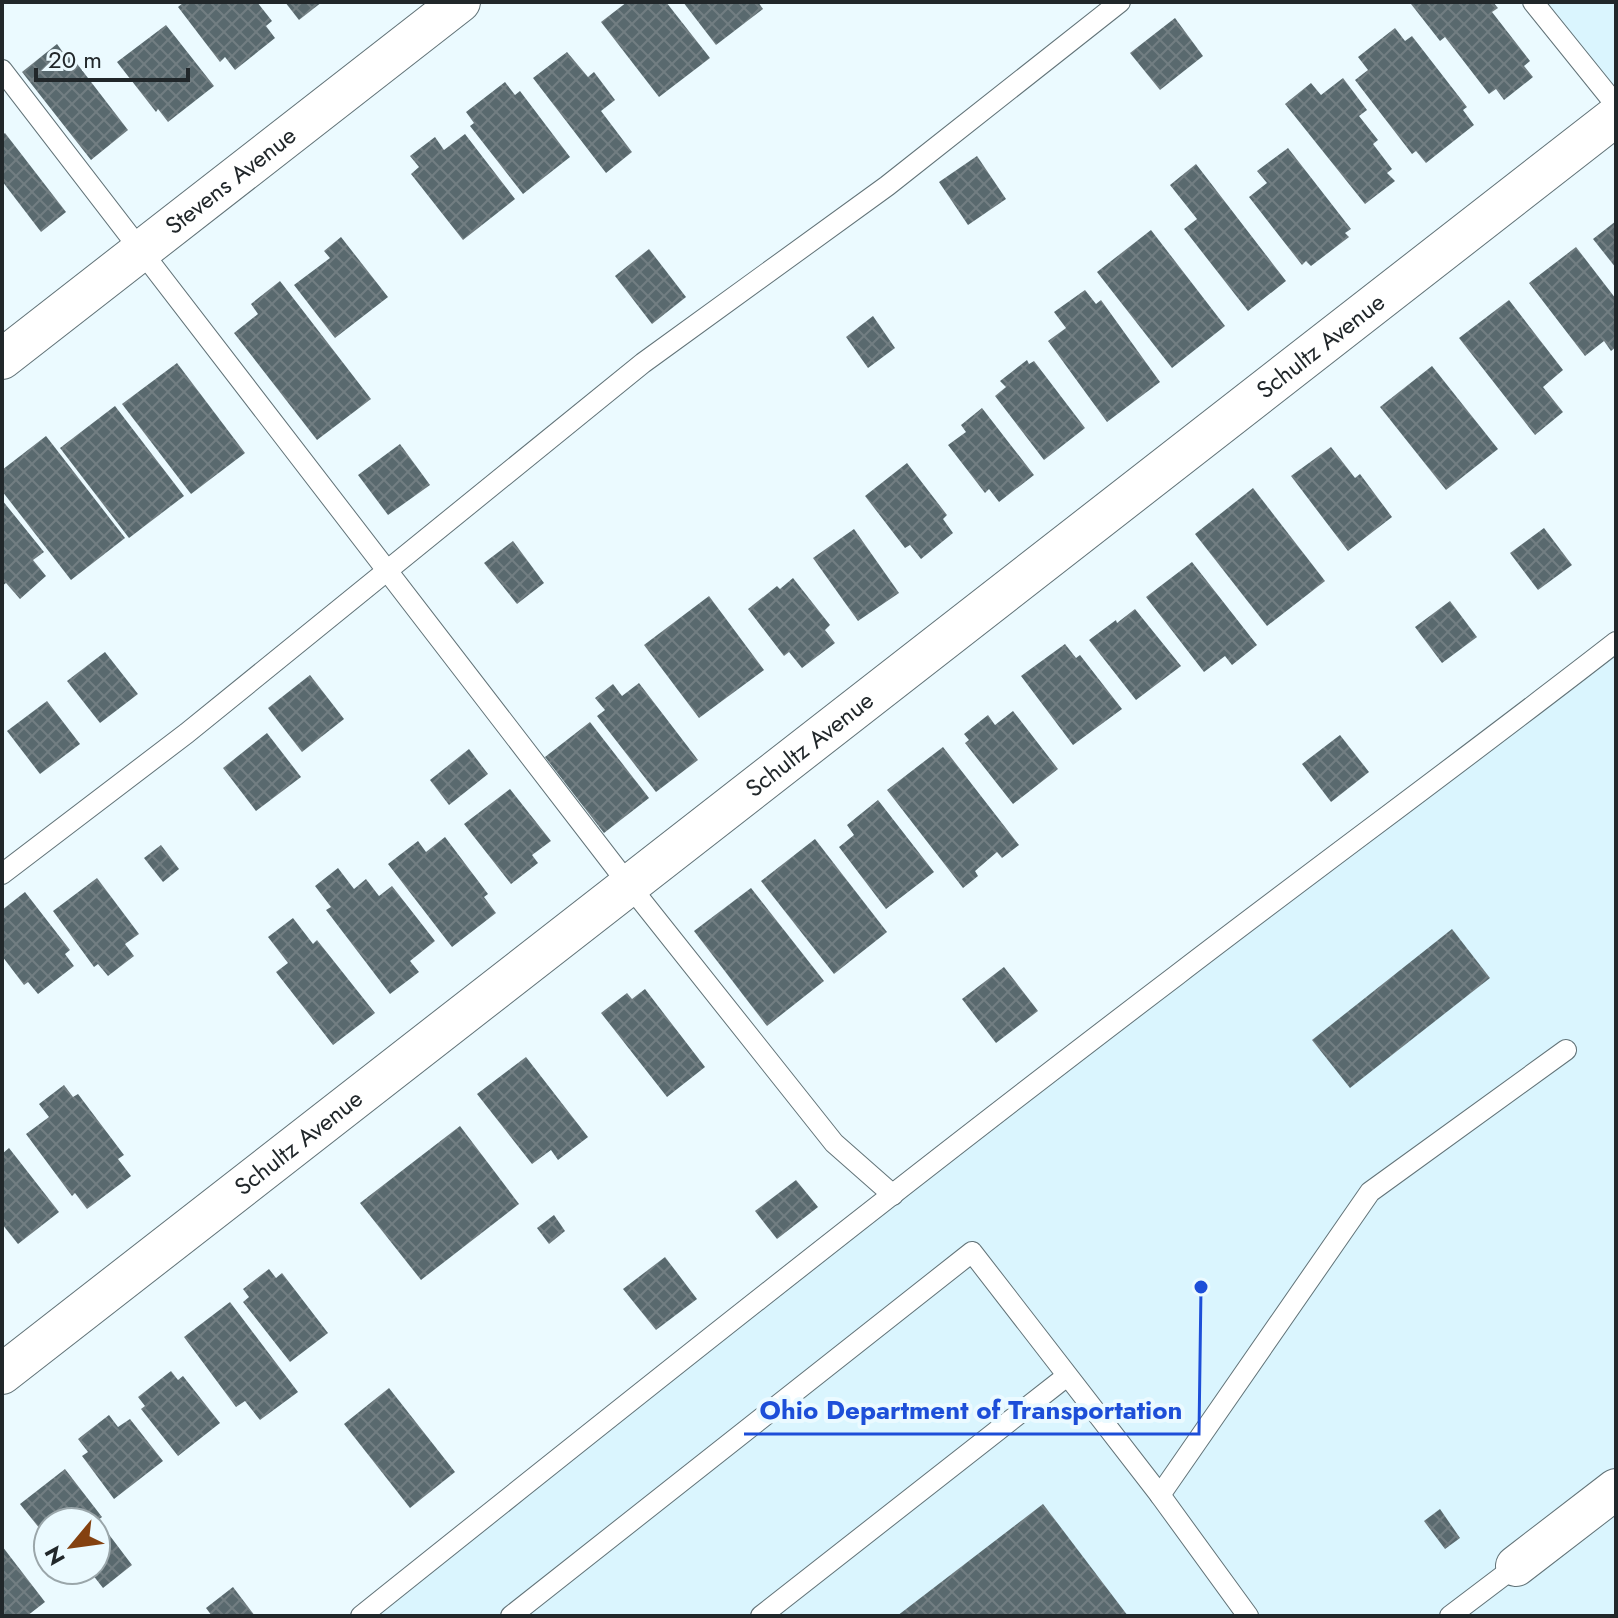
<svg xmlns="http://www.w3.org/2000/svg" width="1618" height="1618" viewBox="0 0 1618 1618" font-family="Jost,sans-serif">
<defs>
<pattern id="building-cross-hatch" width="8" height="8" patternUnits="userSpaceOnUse" patternTransform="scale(2)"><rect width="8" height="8" fill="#59696e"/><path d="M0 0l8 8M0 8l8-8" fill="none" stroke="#727e82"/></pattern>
</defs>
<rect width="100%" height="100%" fill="#ebfaff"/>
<!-- built -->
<g fill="#daf5fe">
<path d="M 1523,2 L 1616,2 L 1616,123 Z"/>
<path d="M 1616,647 L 1616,1616 L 361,1616 Z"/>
</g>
<!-- building -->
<g fill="url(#building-cross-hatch)">
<path d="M 184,2 L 257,2 L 272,21 L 266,26 L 275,38 L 235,70 L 225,57 L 220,62 L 178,7 Z"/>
<path d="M 285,2 L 322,2 L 299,20 Z"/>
<path d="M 627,2 L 666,2 L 710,58 L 659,97 L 601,22 Z"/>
<path d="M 683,2 L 758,2 L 763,9 L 716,45 Z"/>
<path d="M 1413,2 L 1493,2 L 1498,8 L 1492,12 L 1530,61 L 1524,66 L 1533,77 L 1504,100 L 1496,89 L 1489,94 L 1445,37 L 1440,41 L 1411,4 Z"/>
<path d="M 1175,18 L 1203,56 L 1160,90 L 1130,53 Z"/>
<path d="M 166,25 L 214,86 L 168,122 L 158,109 L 156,112 L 117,62 Z"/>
<path d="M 1395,28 L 1405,41 L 1412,36 L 1467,107 L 1463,110 L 1474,125 L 1426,163 L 1416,151 L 1412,154 L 1355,80 L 1368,70 L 1358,57 Z"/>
<path d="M 57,44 L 65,55 L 68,52 L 128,130 L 91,160 L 22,72 Z"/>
<path d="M 567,52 L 588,77 L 594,72 L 615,100 L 601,111 L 632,152 L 606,173 L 533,78 Z"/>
<path d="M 1343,78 L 1367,110 L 1359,116 L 1378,140 L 1373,144 L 1392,169 L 1387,173 L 1395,181 L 1365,204 L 1285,104 L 1311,83 L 1321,95 Z"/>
<path d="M 505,82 L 515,95 L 520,91 L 570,157 L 523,194 L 470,126 L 474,123 L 466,112 Z"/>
<path d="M 5,133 L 66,212 L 41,232 L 2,181 L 2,135 Z"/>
<path d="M 465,134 L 515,199 L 463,240 L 411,174 L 419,167 L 410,156 L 435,137 L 444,150 Z"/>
<path d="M 1288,148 L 1351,229 L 1345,233 L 1349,237 L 1311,266 L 1306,261 L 1302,265 L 1249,197 L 1267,183 L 1257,171 Z"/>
<path d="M 977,156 L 1006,199 L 968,225 L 939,182 Z"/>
<path d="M 1196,164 L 1286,281 L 1248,311 L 1184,229 L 1197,219 L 1170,185 Z"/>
<path d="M 1616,221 L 1616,268 L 1593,239 Z"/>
<path d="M 1151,230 L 1225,326 L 1172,368 L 1097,272 Z"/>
<path d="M 341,237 L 388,297 L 335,338 L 294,285 L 330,258 L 324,251 Z"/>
<path d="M 1576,247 L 1616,299 L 1616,347 L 1611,351 L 1604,341 L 1585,356 L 1529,283 Z"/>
<path d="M 649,249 L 686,297 L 652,324 L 615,276 Z"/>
<path d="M 280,281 L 371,399 L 317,440 L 234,333 L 258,314 L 251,304 Z"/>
<path d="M 1085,290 L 1096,304 L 1101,300 L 1160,382 L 1107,422 L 1048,341 L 1066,328 L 1054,312 Z"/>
<path d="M 1509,300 L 1563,370 L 1543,387 L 1563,412 L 1535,435 L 1459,338 Z"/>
<path d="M 873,316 L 895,348 L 868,368 L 846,337 Z"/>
<path d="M 1027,360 L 1029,364 L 1034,361 L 1085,428 L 1044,460 L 995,396 L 1006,387 L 1000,381 Z"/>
<path d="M 177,363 L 245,453 L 191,494 L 122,404 Z"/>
<path d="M 1432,366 L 1498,449 L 1446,490 L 1380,407 Z"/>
<path d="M 115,406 L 184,496 L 129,538 L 60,448 Z"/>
<path d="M 982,408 L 1034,475 L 999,502 L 989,489 L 985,493 L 948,445 L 966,432 L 961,425 Z"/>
<path d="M 46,436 L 125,538 L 71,580 L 2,491 L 2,470 Z"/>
<path d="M 400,444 L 430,485 L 388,515 L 358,475 Z"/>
<path d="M 1331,447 L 1355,478 L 1360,474 L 1392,517 L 1348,551 L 1291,476 Z"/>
<path d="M 907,463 L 947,515 L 943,519 L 953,533 L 921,559 L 910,545 L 905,548 L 865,496 Z"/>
<path d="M 1253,488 L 1325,581 L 1267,626 L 1195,534 Z"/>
<path d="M 2,500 L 44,552 L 33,560 L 46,576 L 20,599 L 6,583 L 2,586 Z"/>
<path d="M 1544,528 L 1572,565 L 1538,590 L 1510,553 Z"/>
<path d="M 854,529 L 899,593 L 858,621 L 813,558 Z"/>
<path d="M 513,541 L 544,583 L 517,604 L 484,563 Z"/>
<path d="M 1192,562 L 1257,645 L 1232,665 L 1225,656 L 1204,672 L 1146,597 Z"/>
<path d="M 793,578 L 830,625 L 825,630 L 835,643 L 802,668 L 789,652 L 784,656 L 748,609 L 777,586 L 780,589 Z"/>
<path d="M 709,596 L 764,670 L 699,718 L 644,645 Z"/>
<path d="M 1450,601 L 1477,637 L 1442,663 L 1415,627 Z"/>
<path d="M 1135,609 L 1181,666 L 1136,700 L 1089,640 L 1116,620 L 1117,623 Z"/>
<path d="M 1065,644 L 1076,658 L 1080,655 L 1122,709 L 1073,745 L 1021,676 Z"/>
<path d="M 105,652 L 138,694 L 100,723 L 67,681 Z"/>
<path d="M 310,675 L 344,719 L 302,752 L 268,708 Z"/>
<path d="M 639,683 L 698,760 L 656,792 L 597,716 L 605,710 L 595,698 L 613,684 L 622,696 Z"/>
<path d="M 47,701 L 80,744 L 40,774 L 7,731 Z"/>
<path d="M 1013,711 L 1058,769 L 1013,804 L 965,743 L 969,740 L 964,734 L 988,715 L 995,725 Z"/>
<path d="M 590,722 L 649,798 L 604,833 L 545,757 Z"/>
<path d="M 267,733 L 301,777 L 256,811 L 223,768 Z"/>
<path d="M 1340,735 L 1369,772 L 1331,802 L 1302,764 Z"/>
<path d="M 943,747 L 1019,845 L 1002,858 L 997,852 L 975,871 L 978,876 L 963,888 L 887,790 Z"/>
<path d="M 469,749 L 488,774 L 449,805 L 430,780 Z"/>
<path d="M 510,789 L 551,841 L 532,855 L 538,863 L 511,884 L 464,824 Z"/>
<path d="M 878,800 L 934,872 L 886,909 L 839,847 L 854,835 L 847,825 Z"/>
<path d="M 445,837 L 488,894 L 484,897 L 496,913 L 452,947 L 388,864 L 418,841 L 426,852 Z"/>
<path d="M 815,839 L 887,932 L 834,974 L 761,881 Z"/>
<path d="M 161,845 L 179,869 L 163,882 L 144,858 Z"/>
<path d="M 338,868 L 354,889 L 366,879 L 379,896 L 392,886 L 435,941 L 410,961 L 419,972 L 390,994 L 326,910 L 331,907 L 315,886 Z"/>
<path d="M 97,878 L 139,934 L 125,944 L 134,956 L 108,976 L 98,964 L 94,967 L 53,911 Z"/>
<path d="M 751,888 L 824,981 L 767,1026 L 694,931 Z"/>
<path d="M 25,892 L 70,950 L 65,954 L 74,966 L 38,994 L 28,982 L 24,985 L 2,956 L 2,910 Z"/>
<path d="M 293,918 L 313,944 L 317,940 L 375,1013 L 333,1045 L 276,972 L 288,963 L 268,937 Z"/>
<path d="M 1452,929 L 1490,978 L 1350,1088 L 1312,1040 Z"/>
<path d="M 1004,967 L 1038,1011 L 996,1043 L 962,999 Z"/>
<path d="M 645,989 L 705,1067 L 667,1097 L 601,1013 L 627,993 L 632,999 Z"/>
<path d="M 526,1057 L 588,1137 L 558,1160 L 551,1150 L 532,1164 L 477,1094 Z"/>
<path d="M 64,1085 L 73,1097 L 78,1094 L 124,1155 L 118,1159 L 131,1176 L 87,1209 L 75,1193 L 72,1196 L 26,1134 L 49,1117 L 39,1104 Z"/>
<path d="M 460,1126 L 519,1204 L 421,1280 L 360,1203 Z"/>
<path d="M 9,1148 L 59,1212 L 18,1244 L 2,1224 L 2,1154 Z"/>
<path d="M 796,1180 L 818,1207 L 777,1239 L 755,1211 Z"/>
<path d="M 554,1215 L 565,1231 L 549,1244 L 537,1228 Z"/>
<path d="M 665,1257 L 697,1299 L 656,1330 L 623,1289 Z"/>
<path d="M 269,1269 L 276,1278 L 282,1273 L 328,1333 L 290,1362 L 243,1302 L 249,1297 L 243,1289 Z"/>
<path d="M 230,1302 L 298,1392 L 260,1420 L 245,1401 L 236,1407 L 184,1337 Z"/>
<path d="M 171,1371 L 178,1380 L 183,1376 L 220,1423 L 178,1456 L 141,1409 L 145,1406 L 138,1397 Z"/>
<path d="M 389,1388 L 455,1472 L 410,1508 L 344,1424 Z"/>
<path d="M 109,1415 L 118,1427 L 130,1419 L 163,1461 L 114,1499 L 82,1456 L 88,1452 L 78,1439 Z"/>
<path d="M 65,1469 L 102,1517 L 98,1520 L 132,1565 L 103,1588 L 89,1570 L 96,1570 L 96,1522 L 48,1522 L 48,1539 L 20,1504 Z"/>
<path d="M 1043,1504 L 1128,1616 L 897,1616 Z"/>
<path d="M 1440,1509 L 1460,1538 L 1445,1549 L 1424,1521 Z"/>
<path d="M 2,1546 L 45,1602 L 27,1616 L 6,1616 L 2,1611 Z"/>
<path d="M 233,1587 L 255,1616 L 212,1616 L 206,1608 Z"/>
</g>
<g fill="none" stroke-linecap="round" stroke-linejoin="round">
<defs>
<g id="lane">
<path d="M 1533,2 L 1616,105"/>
<path d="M 2,70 L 629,885 L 834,1143 L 893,1195"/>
<path d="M 2,874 L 187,733 L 643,363 L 887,186 L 1120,2"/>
<path d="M 1160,1495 L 1370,1192 L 1566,1050"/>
<path d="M 361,1616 C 631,1400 902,1184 1177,975 C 1323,863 1471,755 1616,642"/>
<path d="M 511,1616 L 972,1252 L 1160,1495 L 1248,1616"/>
<path d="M 761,1616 L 1067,1376"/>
<path d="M 1450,1616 L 1516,1566"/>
</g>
<g id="street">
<path id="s1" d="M 2,359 L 460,2"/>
<path id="s2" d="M 2,1374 L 1616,116"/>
<path d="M 1516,1566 L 1616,1489"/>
</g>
</defs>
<!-- lane casing -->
<use href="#lane" stroke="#627378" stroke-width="22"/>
<!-- street casing -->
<use href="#street" stroke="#627378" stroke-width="42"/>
<!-- lane -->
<use href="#lane" stroke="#fff" stroke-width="20"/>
<!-- street -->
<use href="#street" stroke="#fff" stroke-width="40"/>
</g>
<g text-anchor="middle" stroke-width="8" stroke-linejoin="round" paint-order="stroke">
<!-- street labels -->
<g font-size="24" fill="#21272a" stroke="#ebfaff">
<text dy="8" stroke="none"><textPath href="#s1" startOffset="290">Stevens Avenue</textPath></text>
<text dy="8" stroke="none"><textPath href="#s2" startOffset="1672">Schultz Avenue</textPath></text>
<text dy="8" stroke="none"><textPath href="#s2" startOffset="1024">Schultz Avenue</textPath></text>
<text dy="8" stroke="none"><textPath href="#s2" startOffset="376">Schultz Avenue</textPath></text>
</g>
</g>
<!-- callouts -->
<path fill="none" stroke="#1d4ed8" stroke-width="3" d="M1201 1287L1199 1434H744"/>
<circle fill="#1d4ed8" stroke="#ebfaff" stroke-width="3" cx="1201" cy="1287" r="8"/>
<g font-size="26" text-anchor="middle" font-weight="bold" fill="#1d4ed8" stroke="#ebfaff" stroke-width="8" stroke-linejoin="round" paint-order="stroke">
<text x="971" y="1419">Ohio Department of Transportation</text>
</g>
<!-- border -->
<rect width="1618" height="1618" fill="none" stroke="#21272a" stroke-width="8"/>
<!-- north arrow -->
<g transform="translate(72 1546) rotate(241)"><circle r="38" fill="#ebfaff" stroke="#9aa6aa" stroke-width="2"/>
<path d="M0-6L14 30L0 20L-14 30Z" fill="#844110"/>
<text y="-12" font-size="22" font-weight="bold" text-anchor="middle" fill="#21272a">N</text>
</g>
<!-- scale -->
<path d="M36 68v12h152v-12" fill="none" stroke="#21272a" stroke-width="4"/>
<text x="48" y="68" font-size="24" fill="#21272a" stroke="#ebfaff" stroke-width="6" paint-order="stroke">20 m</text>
</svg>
